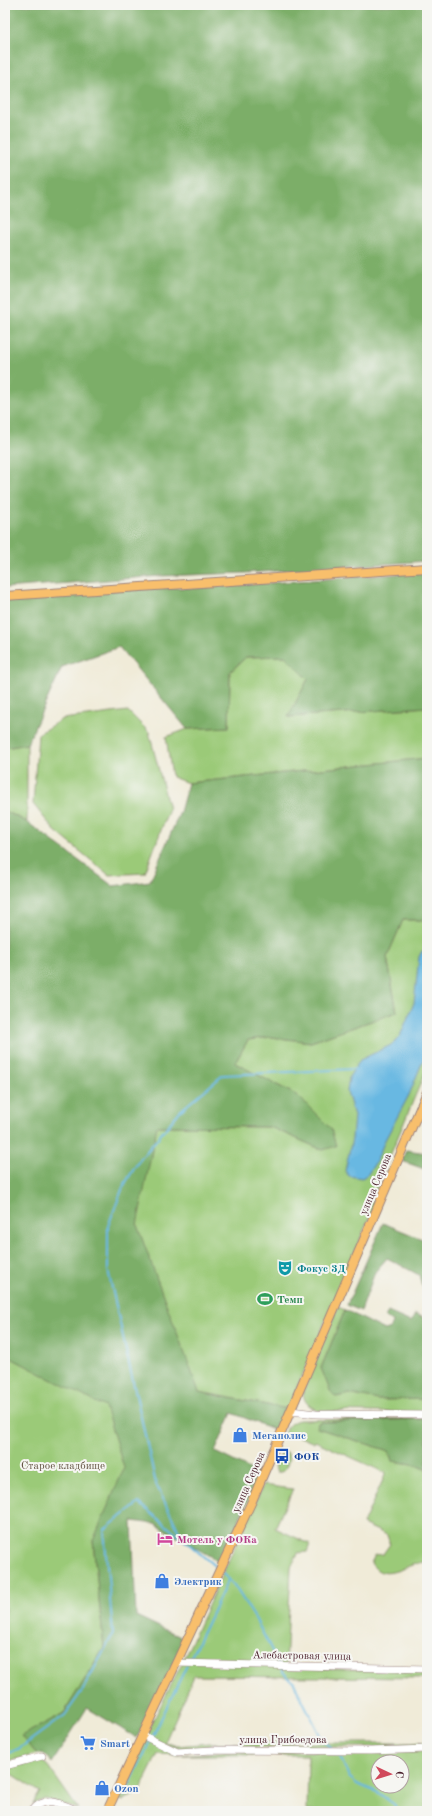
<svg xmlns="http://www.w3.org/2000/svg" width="432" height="1816" viewBox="0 0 432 1816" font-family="'Old Standard TT',serif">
<rect width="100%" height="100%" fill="#f6f6f2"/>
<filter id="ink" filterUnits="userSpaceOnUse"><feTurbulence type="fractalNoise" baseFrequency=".025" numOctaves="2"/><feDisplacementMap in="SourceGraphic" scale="8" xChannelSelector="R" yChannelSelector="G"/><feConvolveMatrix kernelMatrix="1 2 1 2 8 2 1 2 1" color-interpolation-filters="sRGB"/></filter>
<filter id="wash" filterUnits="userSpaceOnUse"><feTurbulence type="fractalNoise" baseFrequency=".012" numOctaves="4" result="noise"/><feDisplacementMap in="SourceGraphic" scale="16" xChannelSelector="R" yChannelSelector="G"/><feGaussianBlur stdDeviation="0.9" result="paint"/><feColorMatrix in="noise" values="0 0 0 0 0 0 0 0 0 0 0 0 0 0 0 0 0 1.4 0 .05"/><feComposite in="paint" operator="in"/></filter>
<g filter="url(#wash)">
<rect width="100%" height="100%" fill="#f0ebd8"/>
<!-- green -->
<g fill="#9bca78" stroke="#727452" fill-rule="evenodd">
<path d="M 285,656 L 308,679 L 289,717 L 427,707 L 427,758 L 188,783 L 172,777 L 166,737 L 187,729 L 229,727 L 230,672 L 246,657 Z"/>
<path d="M 128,711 L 149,732 L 169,809 L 145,873 L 109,875 L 54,830 L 33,804 L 38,734 L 62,719 Z"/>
<path d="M 27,744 L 27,822 L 5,811 L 5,748 Z"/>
<path d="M 403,920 L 427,920 L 427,1068 L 371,1201 L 375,1204 L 288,1409 L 199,1392 L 139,1509 L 93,1541 L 104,1648 L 64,1713 L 22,1736 L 37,1754 L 5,1762 L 5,1220 L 157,1126 L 270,1127 L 323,1150 L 298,1096 L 235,1063 L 248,1040 L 271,1037 L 311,1042 L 397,1012 L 387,957 Z"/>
<path d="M 338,1307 L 345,1310 L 321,1368 L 336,1397 L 349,1394 L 378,1400 L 427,1399 L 427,1413 L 318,1411 C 309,1406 303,1402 303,1391 Z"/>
<path d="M 427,1418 L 322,1422 L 318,1428 L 389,1451 L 392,1461 L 413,1464 L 427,1470 L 427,1562 C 408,1561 385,1586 371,1563 L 375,1555 L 383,1554 L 390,1544 L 387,1535 L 363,1524 L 386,1473 L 315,1441 L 314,1443 L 298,1436 L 284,1433 C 288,1425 291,1422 299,1420 Z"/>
<path d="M 283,1451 L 287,1452 C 291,1459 287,1469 281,1472 L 277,1472 L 274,1467 Z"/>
<path d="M 263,1485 L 293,1489 L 275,1528 L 310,1544 L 307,1552 L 298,1553 L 291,1567 L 286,1667 L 427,1672 L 427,1678 L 194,1676 L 165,1742 L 177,1746 L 209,1743 L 427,1743 L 427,1747 L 221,1747 L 214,1743 C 192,1758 167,1745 146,1735 L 181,1665 Z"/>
<path d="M 145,1739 L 179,1755 L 218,1752 L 427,1751 L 427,1811 L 307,1811 L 308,1755 L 179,1755 L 158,1754 L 139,1792 L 123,1801 L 117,1798 ZM 378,1762 L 402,1762 L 402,1786 L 378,1786 Z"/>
<path d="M 41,1760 L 48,1766 L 78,1809 L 45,1799 L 33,1804 L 40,1792 L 9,1772 L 5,1772 L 7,1769 Z"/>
</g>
<!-- forest -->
<g fill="#7cae68" stroke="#63664a">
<path d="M 5,5 L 427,5 L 427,561 L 245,573 L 160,576 L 5,588 Z"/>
<path d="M 427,572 L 427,707 L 288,717 L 308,679 L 285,656 L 246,657 L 230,672 L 229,727 L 187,729 L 119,647 L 62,667 L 27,744 L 5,748 L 5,601 C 69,595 133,585 197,588 Z"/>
<path d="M 427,758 L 427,920 L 403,920 L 387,957 L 397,1012 L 311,1042 L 271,1037 L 248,1040 L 235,1063 L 298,1096 L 331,1129 L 336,1146 L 323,1150 L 270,1127 L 157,1126 L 137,1225 L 199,1392 L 288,1409 L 278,1431 L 232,1413 L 215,1452 L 260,1474 L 220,1562 L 155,1524 L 132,1521 L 136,1616 L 185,1639 L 137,1738 L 87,1708 L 52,1763 L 43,1753 L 37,1754 L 21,1736 L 64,1713 L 104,1648 L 93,1541 L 124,1468 L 105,1407 L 5,1355 L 5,811 L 27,822 L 113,886 L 150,881 L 180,812 L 188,783 Z"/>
<path d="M 406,1150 L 427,1153 L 427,1170 L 402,1161 Z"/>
<path d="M 383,1223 L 427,1241 L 427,1288 L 422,1286 L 419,1275 L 387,1258 L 375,1272 L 361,1311 L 347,1305 Z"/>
<path d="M 345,1310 L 385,1330 L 391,1328 L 392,1321 L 385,1317 L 388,1312 L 411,1322 L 415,1314 L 427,1319 L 427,1399 L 378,1400 L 349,1394 L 336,1397 L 330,1391 L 321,1368 Z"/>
<path d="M 427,1419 L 427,1470 L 413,1464 L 392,1461 L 389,1451 L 317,1428 L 318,1423 L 322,1422 Z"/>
</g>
<!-- water -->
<path fill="#67b8e2" stroke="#586c86" d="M 427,950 L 427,1050 L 409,1095 L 385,1140 L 377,1160 L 368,1174 L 362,1178 L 349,1176 L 345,1171 L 352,1139 L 354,1116 L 347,1091 L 349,1077 L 360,1060 L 391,1045 L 400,1036 L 414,1003 L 419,957 L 422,951 Z"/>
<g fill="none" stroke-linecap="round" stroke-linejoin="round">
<!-- stream -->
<g stroke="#67b8e2" stroke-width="2">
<path d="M 218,1569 L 182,1538 L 156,1484 L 108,1270 L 108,1226 L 123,1187 L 138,1162 L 180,1111 L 223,1075 L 355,1069"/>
<path d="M 221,1572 L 234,1585 L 256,1620 L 283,1672 L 294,1683 L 323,1741 L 331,1748"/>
<path d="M 189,1661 L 228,1580"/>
<path d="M 336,1753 L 340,1756 L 349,1777 L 357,1784 L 377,1792 L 395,1805 L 396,1811"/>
<path d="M 5,1755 L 20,1748 L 65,1715 L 82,1691 L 113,1634 L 104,1530 L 139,1503 L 180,1537"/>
<path d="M 124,1796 L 187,1665"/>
</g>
</g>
</g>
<g filter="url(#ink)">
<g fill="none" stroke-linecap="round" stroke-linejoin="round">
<defs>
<g id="minor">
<path d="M 291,1411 L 316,1414 L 427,1415"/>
<path d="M 177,1663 L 427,1669"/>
<path d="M 142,1735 L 177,1752 L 213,1750 L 371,1751 L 427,1749"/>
<path d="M 5,1766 L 42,1756"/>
<path d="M 32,1811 C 45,1794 62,1804 78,1811"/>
</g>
<g id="major">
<path d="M 5,596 L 427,568"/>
<path d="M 107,1811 L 252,1501 L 427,1092"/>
</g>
</defs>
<!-- minor casing -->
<use href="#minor" stroke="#9d8582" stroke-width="8"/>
<!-- major casing -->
<use href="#major" stroke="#9d8582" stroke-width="10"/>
<!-- minor -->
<use href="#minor" stroke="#fff" stroke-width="7"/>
<!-- major -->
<use href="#major" stroke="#f8bf6c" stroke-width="8"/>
</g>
</g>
<!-- icons -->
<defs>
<symbol id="theatre-bare" viewBox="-9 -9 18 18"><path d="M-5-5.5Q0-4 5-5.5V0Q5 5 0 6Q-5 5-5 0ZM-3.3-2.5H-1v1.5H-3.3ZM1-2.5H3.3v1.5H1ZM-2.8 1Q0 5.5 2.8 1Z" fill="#0f9aa8" stroke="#f6f6f2" stroke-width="2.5" paint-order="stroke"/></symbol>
<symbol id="stadium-bare" viewBox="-9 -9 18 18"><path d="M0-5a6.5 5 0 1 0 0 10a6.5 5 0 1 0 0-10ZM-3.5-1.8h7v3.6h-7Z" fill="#2e9e5b" stroke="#f6f6f2" stroke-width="2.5" paint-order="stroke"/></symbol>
<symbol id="shop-bare" viewBox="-9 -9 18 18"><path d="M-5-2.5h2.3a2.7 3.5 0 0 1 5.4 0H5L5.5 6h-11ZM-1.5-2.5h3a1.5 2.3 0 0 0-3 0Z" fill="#3f7fe0" stroke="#f6f6f2" stroke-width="2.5" paint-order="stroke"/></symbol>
<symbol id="bus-bare" viewBox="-9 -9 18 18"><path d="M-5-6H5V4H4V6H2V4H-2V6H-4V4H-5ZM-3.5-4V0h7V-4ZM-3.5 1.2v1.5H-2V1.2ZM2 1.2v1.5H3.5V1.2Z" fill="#1a4fb4" stroke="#f6f6f2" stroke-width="2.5" paint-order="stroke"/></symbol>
<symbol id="hotel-bare" viewBox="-9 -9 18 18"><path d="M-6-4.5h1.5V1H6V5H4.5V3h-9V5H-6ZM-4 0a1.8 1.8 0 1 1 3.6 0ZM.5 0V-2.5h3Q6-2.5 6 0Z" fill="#d1479c" stroke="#f6f6f2" stroke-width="2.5" paint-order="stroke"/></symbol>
<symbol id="supermarket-bare" viewBox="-9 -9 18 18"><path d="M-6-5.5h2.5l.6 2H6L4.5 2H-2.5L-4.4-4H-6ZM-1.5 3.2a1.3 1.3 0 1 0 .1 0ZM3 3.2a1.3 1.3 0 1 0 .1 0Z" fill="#3f7fe0" stroke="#f6f6f2" stroke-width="2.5" paint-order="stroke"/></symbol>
</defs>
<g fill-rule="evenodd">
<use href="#theatre-bare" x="274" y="1257" width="22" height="22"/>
<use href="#stadium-bare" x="254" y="1288" width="22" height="22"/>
<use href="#shop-bare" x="229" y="1424" width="22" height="22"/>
<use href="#bus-bare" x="271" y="1445" width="22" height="22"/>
<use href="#hotel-bare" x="154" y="1528" width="22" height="22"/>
<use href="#shop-bare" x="151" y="1570" width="22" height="22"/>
<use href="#supermarket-bare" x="77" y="1732" width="22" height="22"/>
<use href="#shop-bare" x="91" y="1777" width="22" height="22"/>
</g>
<g text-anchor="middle" stroke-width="4" stroke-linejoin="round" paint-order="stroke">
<!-- street labels -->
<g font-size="11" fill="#4a1f2b" stroke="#f6f6f2">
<text transform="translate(375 1184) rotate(-67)" y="4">улица Серова</text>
<text transform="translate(248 1482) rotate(-66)" y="4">улица Серова</text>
<text transform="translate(302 1655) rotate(1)" y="4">Алебастровая улица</text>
<text x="283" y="1743">улица Грибоедова</text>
</g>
<!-- culture labels -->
<g font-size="11" font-weight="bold" fill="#0d838f" stroke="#f6f6f2" text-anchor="start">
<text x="297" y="1272">Фокус 3Д</text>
</g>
<!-- leisure labels -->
<g font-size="11" font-weight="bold" fill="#27864d" stroke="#f6f6f2" text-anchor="start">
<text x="277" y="1303">Темп</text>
</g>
<!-- shop labels -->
<g font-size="11" font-weight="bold" fill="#366cbe" stroke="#f6f6f2" text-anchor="start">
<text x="252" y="1439">Мегаполис</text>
<text x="174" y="1585">Электрик</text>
<text x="100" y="1747">Smart</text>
<text x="114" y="1792">Ozon</text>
</g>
<!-- transit labels -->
<g font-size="11" font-weight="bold" fill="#164399" stroke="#f6f6f2" text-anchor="start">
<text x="294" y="1460">ФОК</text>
</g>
<!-- park labels -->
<g font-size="11" fill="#625242" stroke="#f6f6f2">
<text x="63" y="1469">Старое кладбище</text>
</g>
<!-- hotel labels -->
<g font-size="11" font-weight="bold" fill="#b23c85" stroke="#f6f6f2" text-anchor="start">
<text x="177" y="1543">Мотель у ФОКа</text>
</g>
</g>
<!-- margin -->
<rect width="432" height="1816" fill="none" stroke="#f6f6f2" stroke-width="20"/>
<!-- north arrow -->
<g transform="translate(390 1774) rotate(94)"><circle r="19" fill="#f6f6f2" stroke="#b1a0a2"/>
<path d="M0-3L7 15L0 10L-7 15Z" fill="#d1495b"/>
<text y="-6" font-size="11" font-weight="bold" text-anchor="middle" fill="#4a1f2b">С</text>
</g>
</svg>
